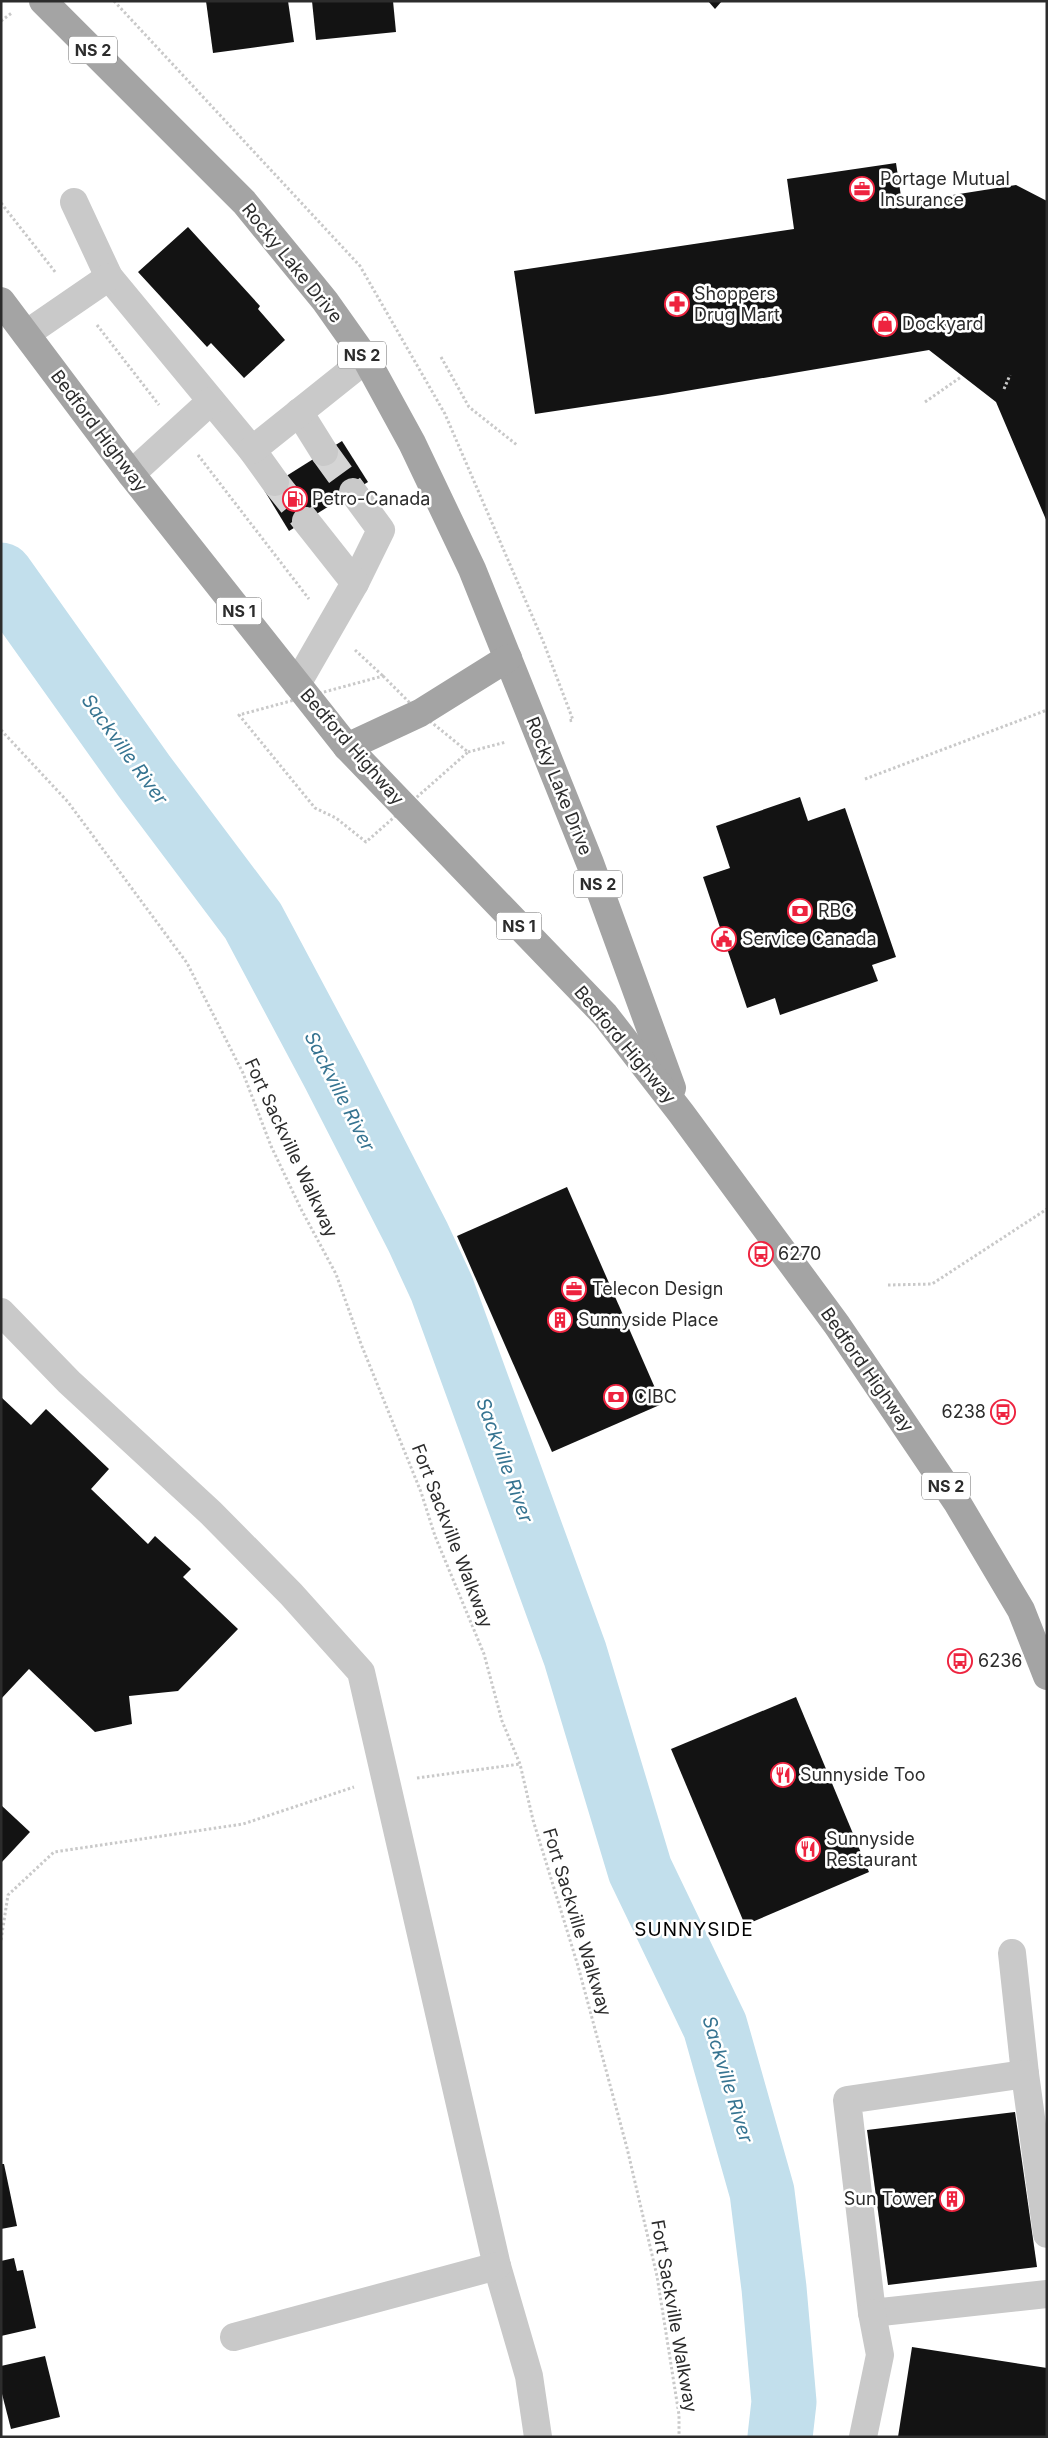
<svg xmlns="http://www.w3.org/2000/svg" width="1048" height="2438" viewBox="0 0 1048 2438" font-family="Inter,sans-serif">
<rect width="100%" height="100%" fill="#fff"/>
<g fill="none" stroke-linecap="round" stroke-linejoin="round">
<!-- river -->
<path stroke="#c2dfec" stroke-width="65" d="M 1,575 L 144,776 L 253,921 L 334,1073 L 418,1237 L 442,1289 L 575,1654 L 640,1870 L 715,2026 L 762,2192 L 774,2288 L 784,2402 L 780,2437"/>
</g>
<!-- building -->
<g fill="#131313">
<path d="M 206,1 L 288,1 L 294,42 L 213,53 Z"/>
<path d="M 312,1 L 393,1 L 396,32 L 316,40 Z"/>
<path d="M 708,1 L 722,1 L 715,9 Z"/>
<path d="M 896,163 L 902,203 L 1016,185 L 1047,201 L 1047,522 L 996,402 L 929,350 L 662,395 L 535,414 L 514,271 L 794,229 L 787,179 Z"/>
<path d="M 188,227 L 260,306 L 258,309 L 285,340 L 244,378 L 211,343 L 207,347 L 138,272 Z"/>
<path d="M 342,441 L 368,482 L 289,531 L 264,490 Z"/>
<path d="M 800,797 L 808,821 L 845,808 L 896,957 L 872,965 L 878,981 L 780,1015 L 775,998 L 747,1008 L 703,877 L 730,868 L 716,826 Z"/>
<path d="M 567,1187 L 662,1404 L 552,1452 L 457,1236 Z"/>
<path d="M 1,1397 L 31,1425 L 46,1409 L 109,1469 L 91,1489 L 148,1544 L 155,1536 L 191,1569 L 183,1577 L 238,1629 L 178,1691 L 129,1696 L 132,1724 L 95,1732 L 29,1669 L 1,1699 Z"/>
<path d="M 796,1697 L 869,1872 L 745,1925 L 671,1749 Z"/>
<path d="M 1,1805 L 30,1832 L 1,1863 Z"/>
<path d="M 1015,2112 L 1037,2267 L 888,2285 L 867,2130 Z"/>
<path d="M 1,2164 L 4,2164 L 17,2226 L 1,2229 Z"/>
<path d="M 14,2258 L 17,2271 L 23,2270 L 36,2328 L 1,2336 L 1,2261 Z"/>
<path d="M 912,2347 L 1047,2368 L 1047,2437 L 898,2437 Z"/>
<path d="M 45,2356 L 60,2417 L 11,2429 L 1,2390 L 1,2366 Z"/>
</g>
<g fill="none" stroke-linecap="round" stroke-linejoin="round">
<!-- minor-tunnel -->
<g stroke="#d5d5d5" stroke-width="28" stroke-dasharray="28 14" stroke-linecap="butt">
<path d="M 324,452 L 353,492"/>
<path d="M 275,482 L 306,521"/>
</g>
<!-- path -->
<g stroke="#c9c9c9" stroke-width="3" stroke-dasharray="2.5 2.5" stroke-linecap="butt">
<path d="M 114,1 L 360,266 L 445,414 L 543,641 L 573,720 L 568,721"/>
<path d="M 1,21 L 13,12"/>
<path d="M 1,203 L 56,273"/>
<path d="M 97,325 L 159,405"/>
<path d="M 441,357 L 469,407 L 517,445"/>
<path d="M 1004,389 L 1010,375"/>
<path d="M 925,402 L 961,377"/>
<path d="M 198,455 L 309,599"/>
<path d="M 355,650 L 383,676"/>
<path d="M 383,676 L 420,713 L 468,752 L 366,842 L 336,818 L 315,808 L 239,715 Z"/>
<path d="M 1,730 L 68,802 L 187,963 L 243,1073 L 271,1146 L 301,1209 L 336,1274 L 361,1344 L 421,1492 L 435,1536 L 484,1654 L 502,1721 L 520,1764 L 533,1820 L 578,1966 L 627,2148 L 657,2276 L 679,2415 L 679,2437"/>
<path d="M 468,752 L 506,742"/>
<path d="M 865,779 L 1047,710"/>
<path d="M 888,1285 L 932,1284 L 1047,1209"/>
<path d="M 417,1778 L 520,1764"/>
<path d="M 1,1940 L 8,1895 L 54,1852 L 243,1824 L 354,1787"/>
</g>
<!-- minor -->
<g stroke="#c9c9c9" stroke-width="28">
<path d="M 74,202 L 109,277 L 252,450 L 275,482"/>
<path d="M 26,334 L 109,277"/>
<path d="M 299,412 L 324,452"/>
<path d="M 252,450 L 366,359"/>
<path d="M 131,474 L 211,401"/>
<path d="M 353,492 L 381,530 L 355,583"/>
<path d="M 297,684 L 355,583 L 306,521"/>
<path d="M 1,1312 L 69,1382 L 211,1513 L 291,1594 L 361,1672 L 497,2266 L 529,2376 L 538,2437"/>
<path d="M 1012,1953 L 1025,2074"/>
<path d="M 1047,2234 L 1025,2074 L 847,2100 L 872,2313 L 1047,2294"/>
<path d="M 234,2337 L 497,2266"/>
<path d="M 863,2437 L 880,2355 L 872,2313"/>
</g>
<!-- major -->
<g stroke="#a4a4a4" stroke-width="28">
<path d="M 43,1 L 244,202 L 325,301 L 366,359 L 412,443 L 472,569 L 590,863 L 672,1088"/>
<path d="M 1,301 L 131,474 L 347,747 L 605,1015 L 681,1113 L 837,1325 L 958,1504 L 1021,1610 L 1047,1676"/>
<path d="M 347,747 L 420,713 L 508,658"/>
</g>
</g>
<!-- icons -->
<defs>
<symbol id="office-ring" viewBox="-11 -11 22 22"><circle r="9.5" fill="#fff" stroke="#ee233f" stroke-width="1.5"/><path d="M-6-3h4V-5.5h4V-3h4V5H-6ZM-1-4.5V-3h2v-1.5ZM-6 0V1H6V0Z" fill="#ee233f"/></symbol>
<symbol id="pharmacy-ring" viewBox="-11 -11 22 22"><circle r="9.5" fill="#fff" stroke="#ee233f" stroke-width="1.5"/><path d="M-2-6h4v4h4v4h-4v4h-4v-4h-4v-4h4Z" fill="#ee233f"/></symbol>
<symbol id="shop-ring" viewBox="-11 -11 22 22"><circle r="9.5" fill="#fff" stroke="#ee233f" stroke-width="1.5"/><path d="M-5-2.5h2.3a2.7 3.5 0 0 1 5.4 0H5L5.5 6h-11ZM-1.5-2.5h3a1.5 2.3 0 0 0-3 0Z" fill="#ee233f"/></symbol>
<symbol id="fuel-ring" viewBox="-11 -11 22 22"><circle r="9.5" fill="#fff" stroke="#ee233f" stroke-width="1.5"/><path d="M-5.5-6h7V0h2V4h1.3V-2.5L3-4.5l.8-.8L6-3V5H2.5V1h-1V6h-7ZM-4.2-4.7v3.2H.2V-4.7Z" fill="#ee233f"/></symbol>
<symbol id="bank-ring" viewBox="-11 -11 22 22"><circle r="9.5" fill="#fff" stroke="#ee233f" stroke-width="1.5"/><path d="M-6-4H6V4H-6ZM0-2.3a2.3 2.3 0 1 0 0 4.6a2.3 2.3 0 1 0 0-4.6Z" fill="#ee233f"/></symbol>
<symbol id="civic-ring" viewBox="-11 -11 22 22"><circle r="9.5" fill="#fff" stroke="#ee233f" stroke-width="1.5"/><path d="M-.6-6.5H3V-4.5H.6V-3L4-1V1h2V6H-6V1h2V-1L-.6-3ZM-1.2 2.5V6h2.4V2.5Z" fill="#ee233f"/></symbol>
<symbol id="bus-ring" viewBox="-11 -11 22 22"><circle r="9.5" fill="#fff" stroke="#ee233f" stroke-width="1.5"/><path d="M-5-6H5V4H4V6H2V4H-2V6H-4V4H-5ZM-3.5-4V0h7V-4ZM-3.5 1.2v1.5H-2V1.2ZM2 1.2v1.5H3.5V1.2Z" fill="#ee233f"/></symbol>
<symbol id="building-ring" viewBox="-11 -11 22 22"><circle r="9.5" fill="#fff" stroke="#ee233f" stroke-width="1.5"/><path d="M-4-6H4V6H1V3H-1V6H-4ZM-2.5-4.3h1.7v1.8h-1.7ZM.8-4.3h1.7v1.8H.8ZM-2.5-1h1.7V.8h-1.7ZM.8-1h1.7V.8H.8Z" fill="#ee233f"/></symbol>
<symbol id="restaurant-ring" viewBox="-11 -11 22 22"><circle r="9.5" fill="#fff" stroke="#ee233f" stroke-width="1.5"/><path d="M-5-6h1v4h1v-4h1v4h1v-4h1v5L-1.5 .5V6h-2V.5L-5-1ZM5-6V6H3V1.5H1.5Q1.5-4 5-6Z" fill="#ee233f"/></symbol>
</defs>
<g fill-rule="evenodd">
<use href="#office-ring" x="848" y="175" width="28" height="28"/>
<use href="#pharmacy-ring" x="663" y="290" width="28" height="28"/>
<use href="#shop-ring" x="871" y="310" width="28" height="28"/>
<use href="#fuel-ring" x="281" y="485" width="28" height="28"/>
<use href="#bank-ring" x="786" y="897" width="28" height="28"/>
<use href="#civic-ring" x="710" y="925" width="28" height="28"/>
<use href="#bus-ring" x="747" y="1240" width="28" height="28"/>
<use href="#office-ring" x="560" y="1275" width="28" height="28"/>
<use href="#building-ring" x="546" y="1306" width="28" height="28"/>
<use href="#bank-ring" x="602" y="1383" width="28" height="28"/>
<use href="#bus-ring" x="989" y="1398" width="28" height="28"/>
<use href="#bus-ring" x="946" y="1647" width="28" height="28"/>
<use href="#restaurant-ring" x="769" y="1761" width="28" height="28"/>
<use href="#restaurant-ring" x="794" y="1835" width="28" height="28"/>
<use href="#building-ring" x="938" y="2185" width="28" height="28"/>
</g>
<g text-anchor="middle" stroke-width="5" stroke-linejoin="round" paint-order="stroke">
<!-- shield labels -->
<g fill="#fff" stroke="#6b6b6b" stroke-width="1">
<rect x="69" y="36.5" width="48" height="27" rx="4"/>
<rect x="338" y="341.5" width="48" height="27" rx="4"/>
<rect x="216.5" y="597.5" width="45" height="27" rx="4"/>
<rect x="574" y="870.5" width="48" height="27" rx="4"/>
<rect x="496.5" y="912.5" width="45" height="27" rx="4"/>
<rect x="922" y="1472.5" width="48" height="27" rx="4"/>
</g>
<g font-size="16" font-weight="bold" fill="#2c2c2c">
<text x="93" y="56">NS 2</text>
<text x="362" y="361">NS 2</text>
<text x="239" y="617">NS 1</text>
<text x="598" y="890">NS 2</text>
<text x="519" y="932">NS 1</text>
<text x="946" y="1492">NS 2</text>
</g>
<!-- poi labels -->
<g font-size="18" fill="#2c2c2c" stroke="#fff" text-anchor="start">
<text x="880" y="185">Portage Mutual<tspan x="880" dy="21">Insurance</tspan></text>
<text x="694" y="300">Shoppers<tspan x="694" dy="21">Drug Mart</tspan></text>
<text x="902" y="330">Dockyard</text>
<text x="312" y="505">Petro-Canada</text>
<text x="818" y="917">RBC</text>
<text x="742" y="945">Service Canada</text>
<text x="778" y="1260">6270</text>
<text x="592" y="1295">Telecon Design</text>
<text x="578" y="1326">Sunnyside Place</text>
<text x="634" y="1403">CIBC</text>
<text x="986" y="1418" text-anchor="end">6238</text>
<text x="978" y="1667">6236</text>
<text x="800" y="1781">Sunnyside Too</text>
<text x="826" y="1845">Sunnyside<tspan x="826" dy="21">Restaurant</tspan></text>
<text x="934" y="2205" text-anchor="end">Sun Tower</text>
</g>
<!-- street labels -->
<g font-size="18" fill="#2c2c2c" stroke="#fff">
<text transform="translate(292 263) rotate(51)" y="6">Rocky Lake Drive</text>
<text transform="translate(99 431) rotate(53)" y="6">Bedford Highway</text>
<text transform="translate(352 747) rotate(49)" y="6">Bedford Highway</text>
<text transform="translate(559 786) rotate(68)" y="6">Rocky Lake Drive</text>
<text transform="translate(625 1045) rotate(50)" y="6">Bedford Highway</text>
<text transform="translate(291 1148) rotate(65)" y="6">Fort Sackville Walkway</text>
<text transform="translate(867 1370) rotate(55)" y="6">Bedford Highway</text>
<text transform="translate(452 1536) rotate(69)" y="6">Fort Sackville Walkway</text>
<text transform="translate(577 1922) rotate(73)" y="6">Fort Sackville Walkway</text>
<text transform="translate(674 2316) rotate(80)" y="6">Fort Sackville Walkway</text>
</g>
<!-- water labels -->
<g font-size="19" font-style="italic" fill="#367491" stroke="#fff">
<text transform="translate(125 749) rotate(54)" y="7">Sackville River</text>
<text transform="translate(340 1091) rotate(63)" y="7">Sackville River</text>
<text transform="translate(505 1460) rotate(70)" y="7">Sackville River</text>
<text transform="translate(728 2079) rotate(73)" y="7">Sackville River</text>
</g>
<!-- neighbourhood labels -->
<g font-size="19" letter-spacing="1" fill="#000" stroke="#fff">
<text x="694" y="1936">SUNNYSIDE</text>
</g>
</g>
<!-- border -->
<rect width="1048" height="2438" fill="none" stroke="#2c2c2c" stroke-width="5"/>
</svg>
